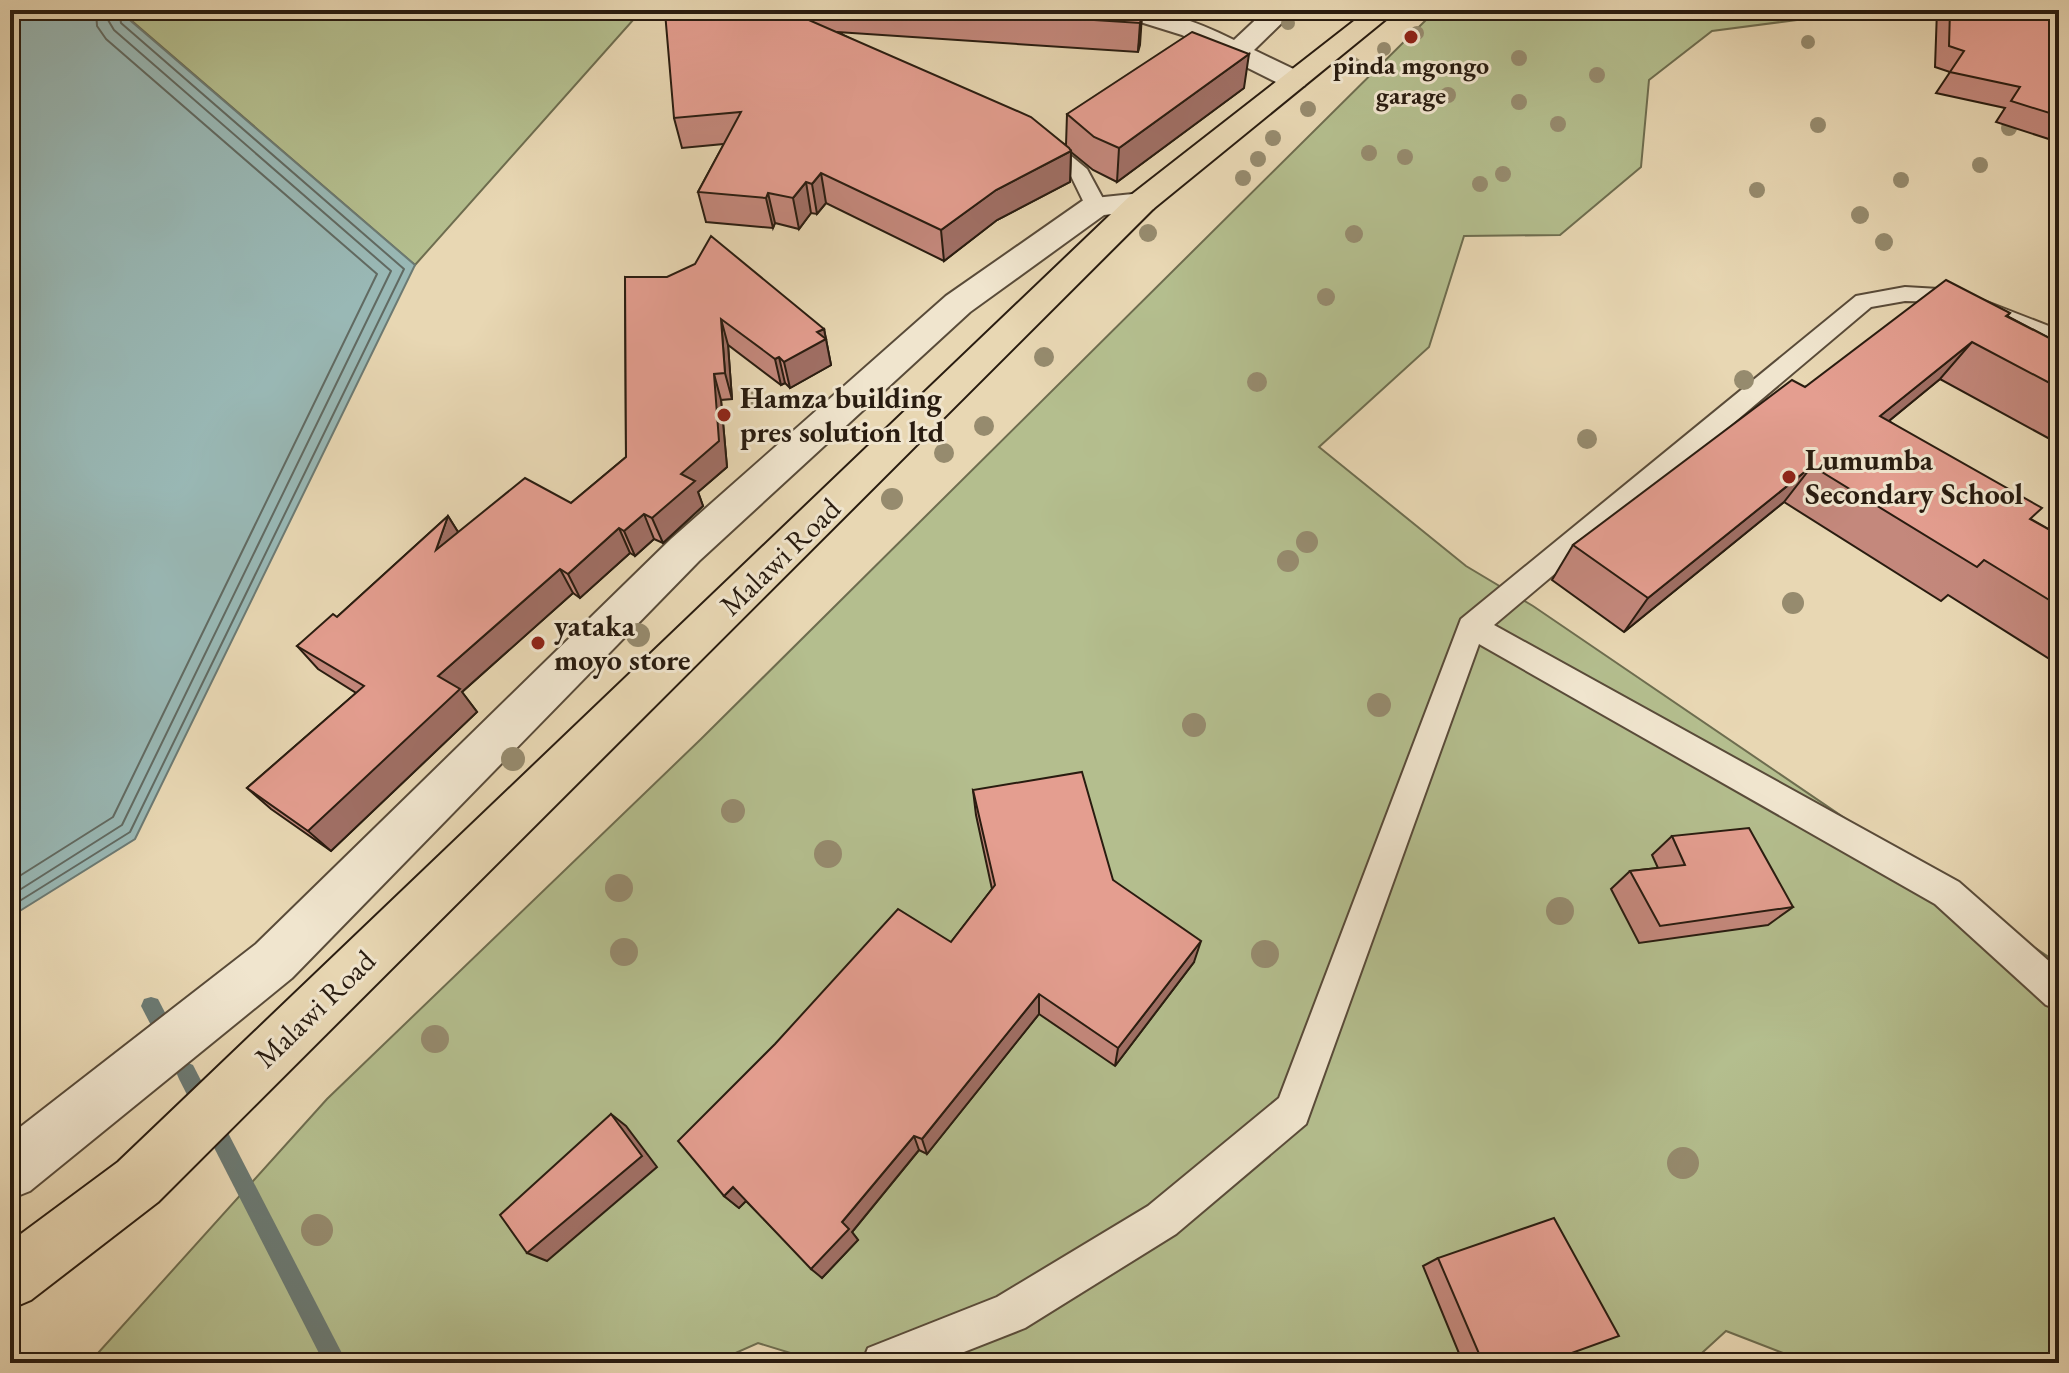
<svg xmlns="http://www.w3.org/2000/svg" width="2069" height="1373" viewBox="0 0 2069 1373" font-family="'EB Garamond',serif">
<rect width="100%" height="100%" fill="#e8d7b3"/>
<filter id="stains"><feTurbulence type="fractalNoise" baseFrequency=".0025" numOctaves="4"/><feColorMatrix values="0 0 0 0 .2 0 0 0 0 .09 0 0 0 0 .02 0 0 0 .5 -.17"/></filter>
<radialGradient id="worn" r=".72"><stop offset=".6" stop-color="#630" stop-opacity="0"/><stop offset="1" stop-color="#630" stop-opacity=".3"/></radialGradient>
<!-- green -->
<g fill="#b4be8e" stroke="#6e6d4f" stroke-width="2">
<path d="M 131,10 L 642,10 L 415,265 L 125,15 Z"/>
<path d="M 1436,10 L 1873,10 L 1712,31 L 1649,80 L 1641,167 L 1560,235 L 1464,236 L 1429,347 L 1319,447 L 1466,566 L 1533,606 L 2059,964 L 2059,1363 L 1809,1363 L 1726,1331 L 1691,1363 L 823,1363 L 758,1343 L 713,1363 L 89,1363 L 327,1099 L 701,739 Z"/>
</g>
<!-- water -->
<path fill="#99b8b5" stroke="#6c7a73" stroke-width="2" d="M 10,10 L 131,10 L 125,16 L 415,265 L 135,839 L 10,917 Z"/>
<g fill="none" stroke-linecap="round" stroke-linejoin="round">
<!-- shore -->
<g stroke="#616a62" stroke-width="2">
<path d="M 10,882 L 113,817 L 377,274 L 106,39 L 97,26 L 96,10"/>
<path d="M 10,896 L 122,825 L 391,271 L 114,30 L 108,20 L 108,10"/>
<path d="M 10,907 L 130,832 L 404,269 L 121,23 L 119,10"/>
</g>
<!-- stream -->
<g fill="#6c7a73" fill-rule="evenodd">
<path d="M 151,997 L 158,999 L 173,1028 L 170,1035 L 163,1038 L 156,1035 L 141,1006 L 144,999 Z"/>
<path d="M 186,1062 L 193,1065 L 347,1363 L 324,1363 L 179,1079 L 176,1072 L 179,1065 Z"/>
</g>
<defs>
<g id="service">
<path d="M 1039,133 L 1046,135 L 1087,169 L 1107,206 L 1104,211 L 1088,211 L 1071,176 L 1032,143 L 1029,139 L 1032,135 Z"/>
<path d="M 1905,287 L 1956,290 L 2059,330 L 2059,347 L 1945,302 L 1905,301 L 1871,307 L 1494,625 L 1959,882 L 2059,970 L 2059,1010 L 2046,1005 L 1935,904 L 1479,644 L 1306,1124 L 1176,1234 L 1025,1328 L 936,1363 L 862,1363 L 868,1348 L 997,1297 L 1148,1206 L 1279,1098 L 1461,619 L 1856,296 Z"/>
</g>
<g id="minor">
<path d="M 1117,10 C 1164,10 1192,19 1234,40 L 1266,10 L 1295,10 L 1254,50 L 1304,74 L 1308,80 L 1304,86 L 1284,86 L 1182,35 L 1121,16 Z"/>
<path d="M 1142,193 L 1153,195 L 1158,202 L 1153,209 L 1104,215 L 970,312 L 699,561 L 292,978 L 30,1191 L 10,1199 L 10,1135 L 256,944 L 671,539 L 946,296 L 1085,199 Z"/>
</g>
<path id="primary" d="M 1368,10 L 1397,10 L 1153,209 L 158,1202 L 31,1300 L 10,1309 L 10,1242 L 118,1162 L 1131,195 Z"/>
</defs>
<!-- service casing -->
<use href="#service" stroke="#594b39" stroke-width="4"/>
<!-- minor casing -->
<use href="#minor" stroke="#594b39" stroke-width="4"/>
<!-- primary casing -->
<use href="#primary" stroke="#291c10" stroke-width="4"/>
<!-- service -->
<use href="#service" fill="#f0e5ce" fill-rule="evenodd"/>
<!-- minor -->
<use href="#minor" fill="#f0e5ce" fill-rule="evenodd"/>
<!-- primary -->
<use href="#primary" fill="#e8d7b3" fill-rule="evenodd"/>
</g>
<!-- trees -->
<g fill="#968b6e">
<circle cx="1288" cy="23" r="7"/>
<circle cx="1417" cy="33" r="7"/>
<circle cx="1808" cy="42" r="7"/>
<circle cx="1384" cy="49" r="7"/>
<circle cx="1519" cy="58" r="8"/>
<circle cx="1353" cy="65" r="8"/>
<circle cx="1597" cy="75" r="8"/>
<circle cx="1448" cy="95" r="8"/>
<circle cx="1519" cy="102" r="8"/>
<circle cx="1308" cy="109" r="8"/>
<circle cx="1558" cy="124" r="8"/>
<circle cx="1818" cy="125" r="8"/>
<circle cx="2009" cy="128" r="8"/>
<circle cx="1273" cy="138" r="8"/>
<circle cx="1369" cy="153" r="8"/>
<circle cx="1405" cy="157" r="8"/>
<circle cx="1258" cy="159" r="8"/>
<circle cx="1980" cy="165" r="8"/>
<circle cx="1503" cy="174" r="8"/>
<circle cx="1243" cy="178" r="8"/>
<circle cx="1901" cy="180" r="8"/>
<circle cx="1480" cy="184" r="8"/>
<circle cx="1757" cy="190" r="8"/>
<circle cx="1860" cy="215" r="9"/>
<circle cx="1148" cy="233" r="9"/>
<circle cx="1354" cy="234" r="9"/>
<circle cx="1884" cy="242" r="9"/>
<circle cx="1326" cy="297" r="9"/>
<circle cx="1044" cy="357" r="10"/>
<circle cx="1744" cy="380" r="10"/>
<circle cx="1257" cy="382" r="10"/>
<circle cx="751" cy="397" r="10"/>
<circle cx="984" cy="426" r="10"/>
<circle cx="1587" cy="439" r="10"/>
<circle cx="944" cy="453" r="10"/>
<circle cx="892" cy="499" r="11"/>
<circle cx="1307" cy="542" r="11"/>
<circle cx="1288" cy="561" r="11"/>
<circle cx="1793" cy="603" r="11"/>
<circle cx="638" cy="635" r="12"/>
<circle cx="1379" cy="705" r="12"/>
<circle cx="1194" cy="725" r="12"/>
<circle cx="513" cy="759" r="12"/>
<circle cx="733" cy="811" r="12"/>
<circle cx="828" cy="854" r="14"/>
<circle cx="619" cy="888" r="14"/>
<circle cx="1560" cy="911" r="14"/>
<circle cx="624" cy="952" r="14"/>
<circle cx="1265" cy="954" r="14"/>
<circle cx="435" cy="1039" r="14"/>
<circle cx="1683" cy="1163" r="16"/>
<circle cx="317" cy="1230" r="16"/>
</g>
<!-- wall -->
<g fill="#c4887c" stroke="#291c10" stroke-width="2">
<path d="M 674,10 L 1129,10 L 1142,15 L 1138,52 L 837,32 L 1066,145 L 1067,114 L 1244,88 L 1117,182 L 1093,170 L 1071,152 L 1070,182 L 997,220 L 944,261 L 826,203 L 817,214 L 811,213 L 799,229 L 775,223 L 773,228 L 706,222 L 698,192 L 724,144 L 682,148 L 674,118 Z"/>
<path d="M 1226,10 L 1262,10 L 1257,14 Z"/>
<path d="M 1937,10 L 2059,10 L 2059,140 L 2058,142 L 1996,122 L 2005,108 L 1936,93 L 1950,72 L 1935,67 Z"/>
<path d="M 625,277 L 824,329 L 831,365 L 790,388 L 785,383 L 781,385 L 728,345 L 732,399 L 721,400 L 727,467 L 698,492 L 703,506 L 663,543 L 654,539 L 635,556 L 630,553 L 580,598 L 573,593 L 462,692 L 477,712 L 331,851 L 271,809 L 247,788 L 356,693 L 318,669 L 297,646 L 337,617 L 448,516 L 458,532 L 571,503 L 626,457 Z"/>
<path d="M 2010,313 L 2007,316 L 2059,343 L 2059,444 L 1940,379 L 1889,421 L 2031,519 L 2059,535 L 2059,665 L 1948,595 L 1941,601 L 1784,502 L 1624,632 L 1552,580 L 1573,545 L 1805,387 Z"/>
<path d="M 973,790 L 1113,880 L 1194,962 L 1115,1066 L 1039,1014 L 927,1154 L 919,1150 L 852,1232 L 858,1240 L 822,1278 L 746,1201 L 739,1208 L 724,1196 L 951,942 L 992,889 L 976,815 Z"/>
<path d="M 1672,836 L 1793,907 L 1768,925 L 1639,943 L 1611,889 L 1630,871 L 1658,868 L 1652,855 Z"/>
<path d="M 1438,1258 L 1544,1363 L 1463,1363 L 1423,1266 Z"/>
</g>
<!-- shaded-wall -->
<g fill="#a06f65" stroke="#291c10" stroke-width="2">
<path d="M 1142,15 L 1140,45 L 1138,52 L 1140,23 Z"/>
<path d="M 1249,54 L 1244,88 L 1117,182 L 1119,148 Z"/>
<path d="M 1071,151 L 1070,182 L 997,220 L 944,261 L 941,230 L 996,190 Z"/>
<path d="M 821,173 L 826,203 L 817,214 L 812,184 Z"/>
<path d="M 806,182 L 811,213 L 799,229 L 793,198 Z"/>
<path d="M 768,193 L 775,223 L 773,228 L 766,198 Z"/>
<path d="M 721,319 L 728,345 L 732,399 L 725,373 Z"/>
<path d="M 824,329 L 831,365 L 790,388 L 784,362 L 817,332 Z"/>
<path d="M 1972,342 L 1940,379 L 1851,452 L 1880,416 Z"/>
<path d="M 779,357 L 785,383 L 781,385 L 775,359 Z"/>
<path d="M 714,374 L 721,400 L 727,467 L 698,492 L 703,506 L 663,543 L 652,518 L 681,474 Z"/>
<path d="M 1812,466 L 1784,502 L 1624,632 L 1648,598 Z"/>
<path d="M 644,514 L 654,539 L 635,556 L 624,531 Z"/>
<path d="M 448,516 L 463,540 L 436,550 Z"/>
<path d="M 619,528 L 630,553 L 580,598 L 568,574 Z"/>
<path d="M 560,569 L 573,593 L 462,692 L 477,712 L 331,851 L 308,831 L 438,676 Z"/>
<path d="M 1201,941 L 1194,962 L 1115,1066 L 1118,1048 Z"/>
<path d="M 1039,994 L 1039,1014 L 927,1154 L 922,1139 Z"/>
<path d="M 611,1114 L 626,1126 L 657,1167 L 547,1261 L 527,1253 Z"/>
<path d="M 914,1136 L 919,1150 L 852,1232 L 858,1240 L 822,1278 L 811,1269 L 842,1222 Z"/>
<path d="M 733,1187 L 747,1200 L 739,1208 L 724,1196 Z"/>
</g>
<!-- building -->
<g fill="#e49e90" stroke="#291c10" stroke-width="2">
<path d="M 674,10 L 786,10 L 1031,117 L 1069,148 L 1071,151 L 996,190 L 941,230 L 821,173 L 812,184 L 806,182 L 793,198 L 768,193 L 766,198 L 698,192 L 741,112 L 674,118 L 665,12 Z"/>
<path d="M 941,10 L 1129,10 L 1142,15 L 1140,23 Z"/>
<path d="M 1950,10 L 2059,10 L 2059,116 L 2011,101 L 2020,87 L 1950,72 L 1964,51 L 1949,46 Z"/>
<path d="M 1192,32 L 1249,54 L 1119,148 L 1094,137 L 1067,114 Z"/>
<path d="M 711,236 L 824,329 L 817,332 L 826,339 L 784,362 L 779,357 L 775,359 L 721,319 L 725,373 L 714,374 L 719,441 L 681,474 L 695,481 L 652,518 L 644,514 L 624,531 L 619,528 L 568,574 L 560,569 L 438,676 L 460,689 L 308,831 L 247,788 L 364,686 L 297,646 L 333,614 L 337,617 L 448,516 L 436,550 L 525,478 L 571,503 L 626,457 L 625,277 L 667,277 L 695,264 Z"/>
<path d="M 1946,280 L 2010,313 L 2006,316 L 2059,343 L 2059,388 L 1972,342 L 1880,416 L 2042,508 L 2030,519 L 2059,535 L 2059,606 L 1984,560 L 1977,567 L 1812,466 L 1648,598 L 1573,545 L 1792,380 L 1805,387 Z"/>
<path d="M 1082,772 L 1113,880 L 1201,941 L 1118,1048 L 1039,994 L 922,1139 L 914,1136 L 842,1222 L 849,1229 L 811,1269 L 733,1187 L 724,1196 L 678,1141 L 775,1044 L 898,909 L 951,942 L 995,885 L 973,790 Z"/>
<path d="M 1749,828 L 1793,907 L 1660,926 L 1630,871 L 1685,865 L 1672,836 Z"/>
<path d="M 611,1114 L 642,1156 L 527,1253 L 500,1215 Z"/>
<path d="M 1554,1218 L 1619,1336 L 1544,1363 L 1483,1363 L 1438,1258 Z"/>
</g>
<!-- markers -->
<g fill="#8f2418" stroke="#f0e5ce" stroke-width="3">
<circle cx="1411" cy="37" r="8"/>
<circle cx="724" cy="415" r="8"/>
<circle cx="1789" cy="477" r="8"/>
<circle cx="538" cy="643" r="8"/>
</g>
<g text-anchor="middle" stroke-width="6" stroke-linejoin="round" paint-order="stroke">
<!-- far-poi labels -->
<g font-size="26" font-weight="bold" fill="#291c10" stroke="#f0e5ce">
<text x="1411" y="74">pinda mgongo<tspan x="1411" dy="30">garage</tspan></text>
</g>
<!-- poi labels -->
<g font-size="30" font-weight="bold" fill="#291c10" stroke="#f0e5ce" text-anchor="start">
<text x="740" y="408">Hamza building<tspan x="740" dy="34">pres solution ltd</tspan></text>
<text x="1805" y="470">Lumumba<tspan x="1805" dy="34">Secondary School</tspan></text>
<text x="554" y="636">yataka<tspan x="554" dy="34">moyo store</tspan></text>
</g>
<!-- street labels -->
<g font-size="30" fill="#291c10" stroke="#f0e5ce">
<text transform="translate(780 557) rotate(-44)" y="10">Malawi Road</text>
<text transform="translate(315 1009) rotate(-44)" y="10">Malawi Road</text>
</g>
</g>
<!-- margin -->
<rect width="2069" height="1373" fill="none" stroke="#e8d7b3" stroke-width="40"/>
<rect x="12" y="12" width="2045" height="1349" fill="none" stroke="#291c10" stroke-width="4"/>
<rect x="20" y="20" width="2029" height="1333" fill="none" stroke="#291c10" stroke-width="2"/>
<rect width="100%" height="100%" filter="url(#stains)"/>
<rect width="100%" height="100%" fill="url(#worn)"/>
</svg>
